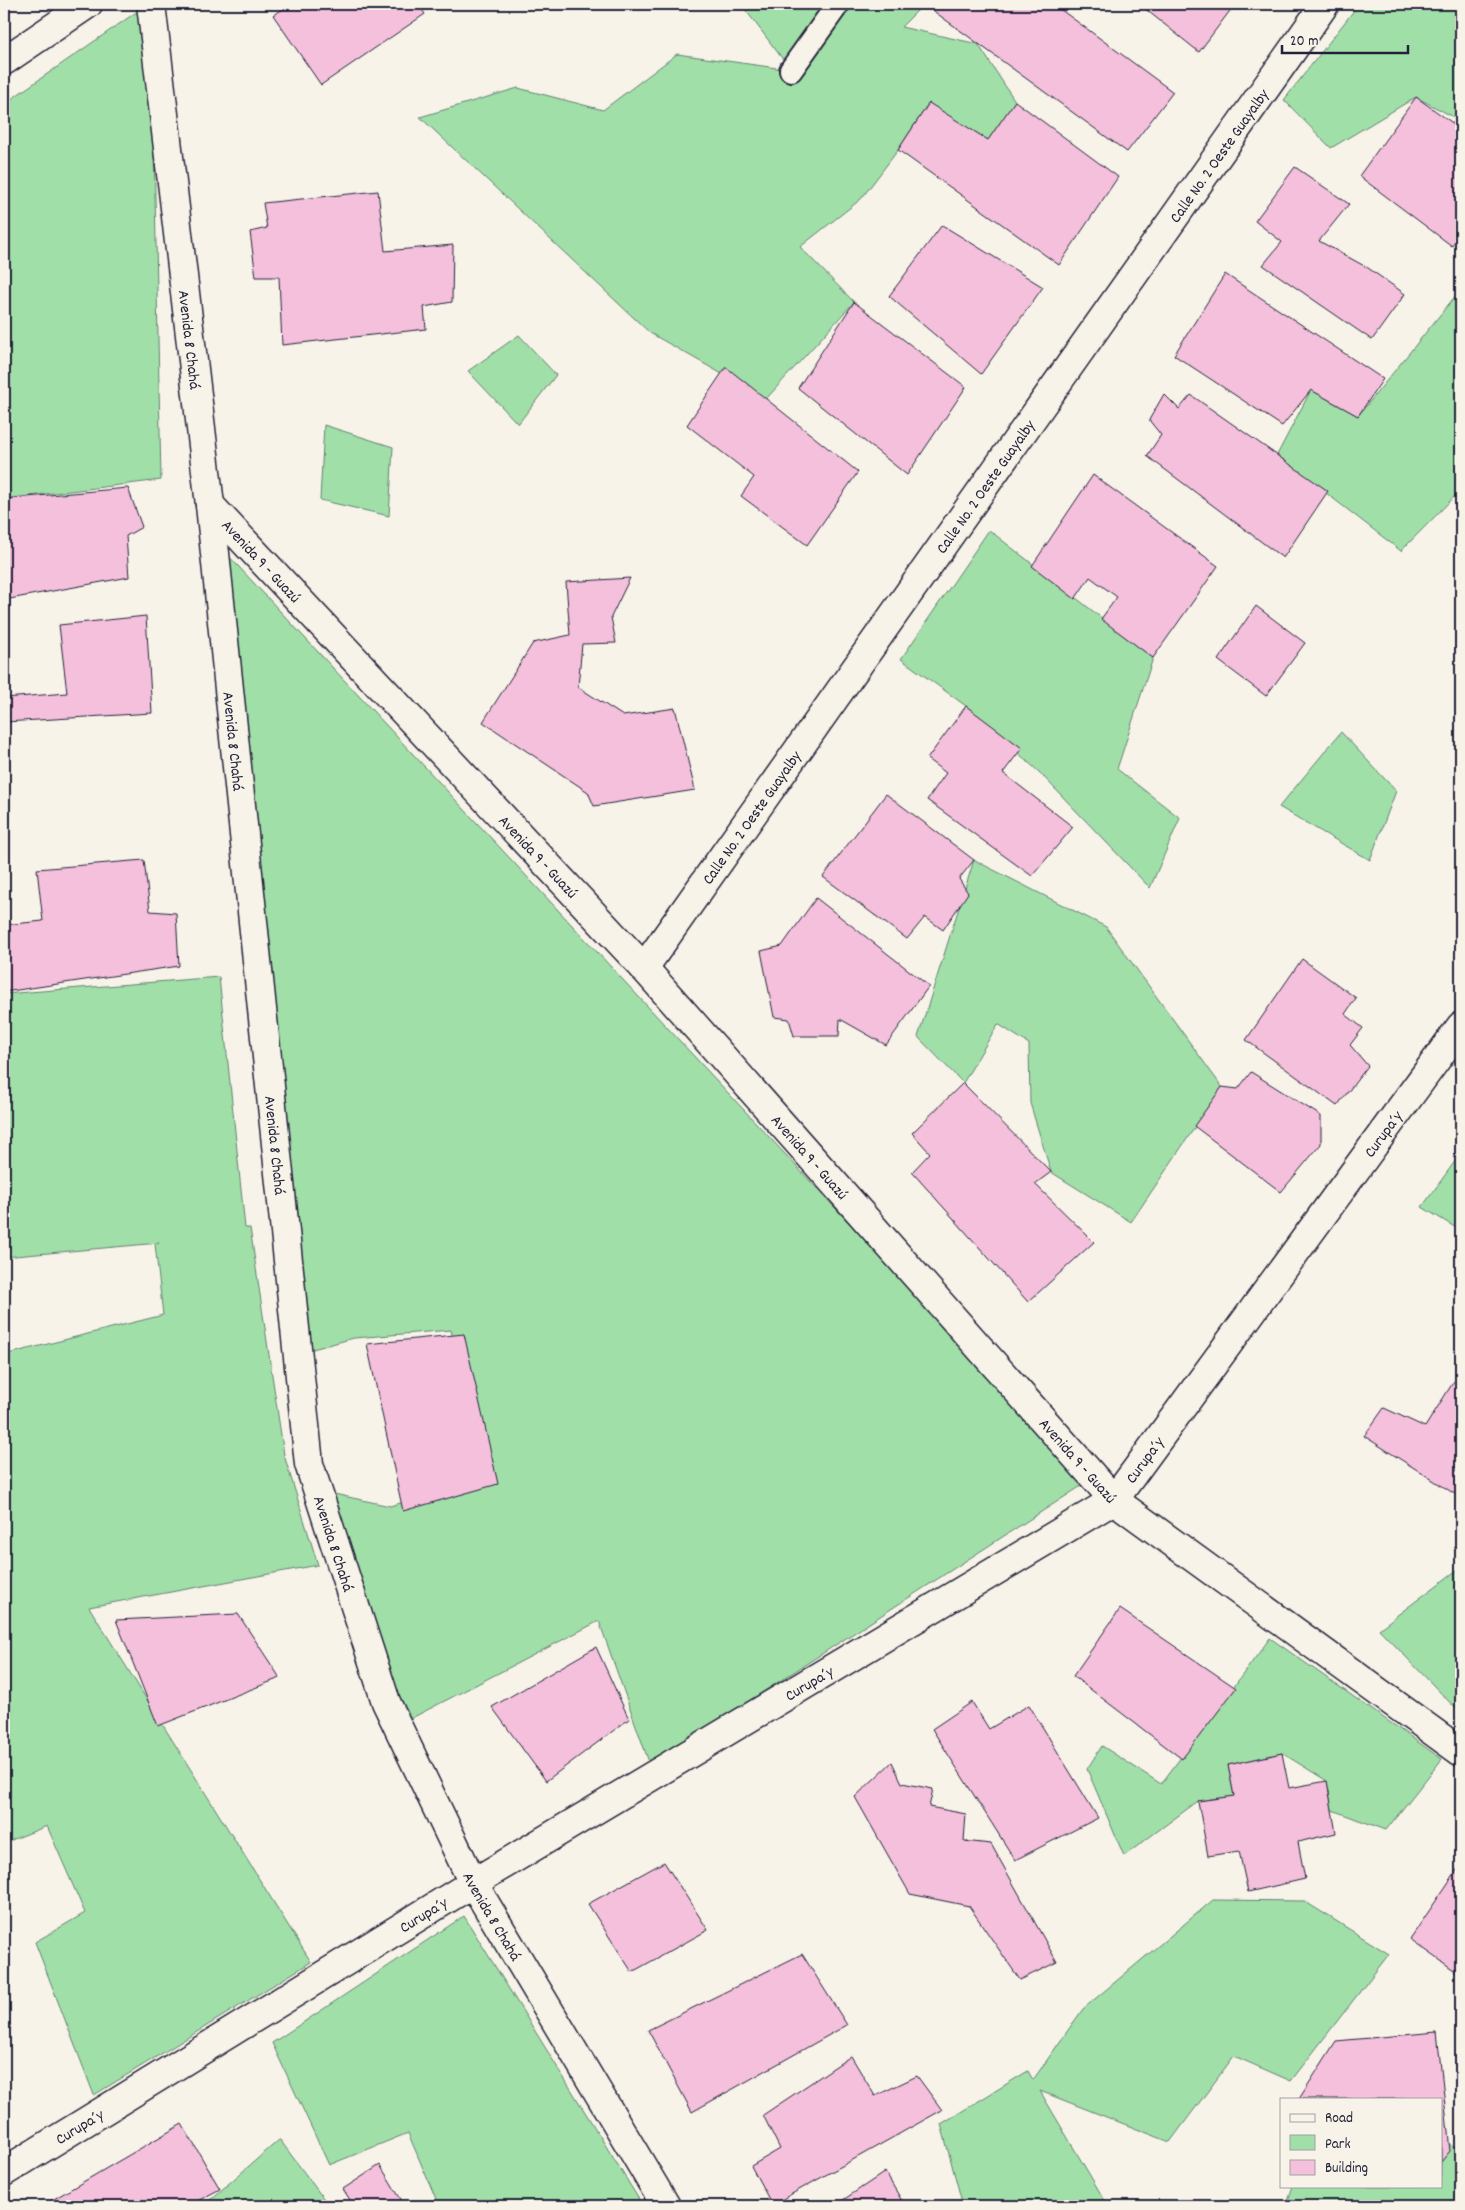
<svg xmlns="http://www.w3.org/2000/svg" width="1465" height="2210" viewBox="0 0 1465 2210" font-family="Dekko,sans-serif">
<rect width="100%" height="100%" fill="#f7f3e8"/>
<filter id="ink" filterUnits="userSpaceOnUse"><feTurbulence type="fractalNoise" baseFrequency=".02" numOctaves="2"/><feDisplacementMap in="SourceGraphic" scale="10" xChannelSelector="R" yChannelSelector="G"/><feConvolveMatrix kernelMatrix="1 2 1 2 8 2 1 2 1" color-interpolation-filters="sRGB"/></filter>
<g filter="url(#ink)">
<!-- green -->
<g fill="#a1dfa8" stroke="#628072">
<path d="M 148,4 L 151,4 L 161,480 L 4,499 L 4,104 Z"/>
<path d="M 741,4 L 924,4 L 901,27 L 978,44 L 1015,101 L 988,140 L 928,104 L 898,150 L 861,199 L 800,247 L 854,302 L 766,399 L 650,333 L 420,117 L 518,88 L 603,110 L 677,54 L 791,70 Z"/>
<path d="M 1359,4 L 1461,4 L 1461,121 L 1416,97 L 1331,148 L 1284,100 Z"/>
<path d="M 1461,289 L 1461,490 L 1401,551 L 1277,455 L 1311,390 L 1358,416 Z"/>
<path d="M 519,335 L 556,375 L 518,424 L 468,371 Z"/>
<path d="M 324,425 L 393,447 L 389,516 L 320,500 Z"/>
<path d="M 989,530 L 1153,658 L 1117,769 L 1180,818 L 1150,888 L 1038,771 L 966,706 L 901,659 Z"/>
<path d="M 225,552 L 1089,1481 L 650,1765 L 599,1621 L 404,1722 L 334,1494 L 390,1506 L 486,1479 L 451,1330 L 354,1338 L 309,1350 Z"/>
<path d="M 1341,732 L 1396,791 L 1370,860 L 1279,807 Z"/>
<path d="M 974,860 L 1106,927 L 1222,1087 L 1131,1222 L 1051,1172 L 1030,1103 L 1029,1044 L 998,1024 L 963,1083 L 918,1037 Z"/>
<path d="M 219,977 L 245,1228 L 250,1228 L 284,1455 L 318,1565 L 89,1607 L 311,1962 L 94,2095 L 35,1942 L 85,1913 L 47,1826 L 4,1843 L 4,1355 L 163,1315 L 155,1244 L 159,1243 L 4,1257 L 4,994 Z"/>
<path d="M 1461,1153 L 1461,1231 L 1422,1207 Z"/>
<path d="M 1461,1567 L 1461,1714 L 1379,1629 Z"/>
<path d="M 1270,1638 L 1442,1759 L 1386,1830 L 1332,1810 L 1327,1781 L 1282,1753 L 1228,1765 L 1234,1796 L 1198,1801 L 1124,1856 L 1087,1769 L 1102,1746 L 1161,1784 Z"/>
<path d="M 1213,1900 L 1304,1901 L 1389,1954 L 1291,2081 L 1234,2056 L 1170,2142 L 1040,2091 L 1108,2206 L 963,2206 L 941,2124 L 1028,2071 L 1033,2080 L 1083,2009 Z"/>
<path d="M 464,1916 L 643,2206 L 439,2206 L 408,2133 L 329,2165 L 272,2043 Z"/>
<path d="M 1444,2139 L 1461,2152 L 1461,2206 L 1286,2206 L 1293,2186 L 1441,2186 L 1441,2141 Z"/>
<path d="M 280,2140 L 329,2206 L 203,2206 L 279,2140 Z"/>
</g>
<!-- building -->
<g fill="#f5c0dc" stroke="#22223b">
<path d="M 292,4 L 418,4 L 425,14 L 321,85 L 273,15 Z"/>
<path d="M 930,4 L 1053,4 L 1173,92 L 1127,152 L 928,7 Z"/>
<path d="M 1139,4 L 1235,4 L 1199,52 Z"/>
<path d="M 1416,97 L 1461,129 L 1461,232 L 1452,246 L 1359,176 Z"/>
<path d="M 1015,101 L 1118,177 L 1059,265 L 898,150 L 929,103 L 988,140 Z"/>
<path d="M 1295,167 L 1349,204 L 1319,241 L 1368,268 L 1405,294 L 1372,340 L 1263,265 L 1282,242 L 1255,221 Z"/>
<path d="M 378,191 L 385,251 L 453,245 L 452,302 L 424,307 L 426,329 L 282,345 L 279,277 L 256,277 L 250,232 L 267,228 L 263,203 Z"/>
<path d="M 942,225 L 1043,287 L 981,374 L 889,296 Z"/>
<path d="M 1225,274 L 1383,379 L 1358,416 L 1311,390 L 1282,426 L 1174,355 Z"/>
<path d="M 854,302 L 966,387 L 907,475 L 798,388 Z"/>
<path d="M 726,367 L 858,472 L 807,545 L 741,496 L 754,477 L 687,425 Z"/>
<path d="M 1164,394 L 1179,409 L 1191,395 L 1328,491 L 1283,558 L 1147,456 L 1161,435 L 1149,420 Z"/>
<path d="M 1093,475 L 1218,566 L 1153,658 L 1101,619 L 1117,597 L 1090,577 L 1075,599 L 1032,566 Z"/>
<path d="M 128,488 L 142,527 L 126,536 L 129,577 L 4,600 L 4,499 Z"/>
<path d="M 630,578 L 611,617 L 616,643 L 582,644 L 578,687 L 623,716 L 675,708 L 695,790 L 594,806 L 588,792 L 483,722 L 533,643 L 570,635 L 566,582 Z"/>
<path d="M 1256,606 L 1305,643 L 1266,696 L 1218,660 Z"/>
<path d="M 146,616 L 152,713 L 5,722 L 5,698 L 67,693 L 59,625 Z"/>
<path d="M 966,706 L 1022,748 L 1003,773 L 1073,827 L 1032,876 L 927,800 L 946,773 L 927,759 Z"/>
<path d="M 886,794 L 974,860 L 959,879 L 968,893 L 943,930 L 925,917 L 907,939 L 823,877 Z"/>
<path d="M 144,860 L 150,911 L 176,913 L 179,966 L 4,992 L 4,925 L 43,921 L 37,869 Z"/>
<path d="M 816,898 L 929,986 L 886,1045 L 840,1019 L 839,1036 L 794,1036 L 789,1019 L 774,1017 L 761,951 L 782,946 Z"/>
<path d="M 1302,959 L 1356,998 L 1345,1014 L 1363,1028 L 1350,1045 L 1368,1066 L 1337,1106 L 1246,1040 Z"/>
<path d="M 1251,1072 L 1321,1116 L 1321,1144 L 1281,1192 L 1194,1126 L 1222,1087 L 1238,1089 Z"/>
<path d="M 963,1083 L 1051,1172 L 1035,1184 L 1094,1242 L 1028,1302 L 912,1172 L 930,1153 L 912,1133 Z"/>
<path d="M 464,1334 L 498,1484 L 403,1511 L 367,1344 Z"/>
<path d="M 1454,1381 L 1461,1386 L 1461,1498 L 1364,1436 L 1384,1408 L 1425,1427 Z"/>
<path d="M 1120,1609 L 1236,1688 L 1182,1759 L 1073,1676 Z"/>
<path d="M 238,1614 L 280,1678 L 158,1726 L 116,1620 Z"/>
<path d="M 596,1647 L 629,1719 L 546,1781 L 492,1707 Z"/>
<path d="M 972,1702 L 989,1729 L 1029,1705 L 1098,1818 L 1015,1860 L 932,1729 Z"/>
<path d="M 1282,1753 L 1289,1788 L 1327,1781 L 1336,1833 L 1298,1842 L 1305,1879 L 1248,1892 L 1239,1851 L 1208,1856 L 1198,1801 L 1234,1796 L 1228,1765 Z"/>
<path d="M 892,1762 L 902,1783 L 933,1789 L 929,1807 L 966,1814 L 964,1841 L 991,1844 L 1057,1962 L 1020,1980 L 969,1906 L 910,1894 L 855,1797 Z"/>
<path d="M 664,1862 L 708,1930 L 632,1972 L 588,1904 Z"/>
<path d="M 1461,1864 L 1461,1975 L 1410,1939 Z"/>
<path d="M 802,1954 L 847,2025 L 692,2112 L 648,2030 Z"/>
<path d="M 1437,2032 L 1450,2151 L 1441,2162 L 1441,2099 L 1299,2099 L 1336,2041 Z"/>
<path d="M 851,2056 L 875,2096 L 917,2076 L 942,2110 L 772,2205 L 751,2166 L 780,2149 L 763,2115 Z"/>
<path d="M 182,2124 L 220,2189 L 188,2206 L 42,2206 Z"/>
<path d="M 380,2165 L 405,2206 L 354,2206 L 343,2189 Z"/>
<path d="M 885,2172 L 905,2206 L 834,2206 Z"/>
</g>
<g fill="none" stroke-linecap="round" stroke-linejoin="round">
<defs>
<path id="lane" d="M 791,70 L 838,4"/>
<g id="street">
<path id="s1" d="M 151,4 L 210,505 L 309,1464 L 386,1702 L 473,1883 L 666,2206"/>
<path d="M 4,61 L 88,4"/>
<path id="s2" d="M 210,505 L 644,968 L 1114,1500 L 1461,1752"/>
<path id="s3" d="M 644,968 L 1325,4"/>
<path id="s4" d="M 4,2172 L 473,1883 L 1114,1500 L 1461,1026"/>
</g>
</defs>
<!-- lane casing -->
<use href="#lane" stroke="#22223b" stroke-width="26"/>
<!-- street casing -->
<use href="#street" stroke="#22223b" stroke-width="31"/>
<!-- lane -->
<use href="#lane" stroke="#f7f3e8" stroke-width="22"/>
<!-- street -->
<use href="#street" stroke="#f7f3e8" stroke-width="28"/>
</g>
</g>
<g text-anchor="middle" stroke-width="4" stroke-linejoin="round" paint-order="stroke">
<!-- street labels -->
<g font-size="16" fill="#22223b" stroke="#f7f3e8">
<text dy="6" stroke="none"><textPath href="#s3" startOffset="995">Calle No. 2 Oeste Guayalby</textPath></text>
<text dy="6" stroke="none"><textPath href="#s1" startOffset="338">Avenida 8 Chahá</textPath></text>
<text dy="6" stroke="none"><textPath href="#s3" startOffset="590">Calle No. 2 Oeste Guayalby</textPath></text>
<text dy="6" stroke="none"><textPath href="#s2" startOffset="76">Avenida 9 - Guazú</textPath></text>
<text dy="6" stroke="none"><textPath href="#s1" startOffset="742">Avenida 8 Chahá</textPath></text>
<text dy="6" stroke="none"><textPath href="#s3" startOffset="185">Calle No. 2 Oeste Guayalby</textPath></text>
<text dy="6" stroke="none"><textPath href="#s2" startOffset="481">Avenida 9 - Guazú</textPath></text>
<text dy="6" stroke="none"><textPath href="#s4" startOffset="1752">Curupa´y</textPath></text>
<text dy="6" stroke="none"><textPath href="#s1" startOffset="1148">Avenida 8 Chahá</textPath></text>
<text dy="6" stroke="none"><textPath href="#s2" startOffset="886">Avenida 9 - Guazú</textPath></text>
<text dy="6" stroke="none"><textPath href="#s2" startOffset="1291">Avenida 9 - Guazú</textPath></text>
<text dy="6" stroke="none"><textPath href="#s4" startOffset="1348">Curupa´y</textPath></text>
<text dy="6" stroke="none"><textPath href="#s1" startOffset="1552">Avenida 8 Chahá</textPath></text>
<text dy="6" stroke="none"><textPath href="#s4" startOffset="942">Curupa´y</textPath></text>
<text dy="6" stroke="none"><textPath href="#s4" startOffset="492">Curupa´y</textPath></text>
<text dy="6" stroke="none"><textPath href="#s1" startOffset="1958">Avenida 8 Chahá</textPath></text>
<text dy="6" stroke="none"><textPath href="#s4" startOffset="88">Curupa´y</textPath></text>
</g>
</g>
<!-- margin -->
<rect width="1465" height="2210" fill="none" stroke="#f7f3e8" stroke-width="20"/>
<rect x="10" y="10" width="1445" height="2190" fill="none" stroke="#22223b" stroke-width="2" filter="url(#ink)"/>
<!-- legend -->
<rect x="1280" y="2098" width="162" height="90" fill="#f7f3e8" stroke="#a29fa3"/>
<rect x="1290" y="2114" width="25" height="8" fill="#f7f3e8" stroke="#a29fa3"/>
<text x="1325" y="2122" font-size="15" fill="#22223b">Road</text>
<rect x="1290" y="2135" width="25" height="15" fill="#a1dfa8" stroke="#a29fa3"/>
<text x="1325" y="2148" font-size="15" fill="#22223b">Park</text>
<rect x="1290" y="2160" width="25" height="15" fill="#f5c0dc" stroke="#a29fa3"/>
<text x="1325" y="2172" font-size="15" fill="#22223b">Building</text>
<!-- scale -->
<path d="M1282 45v8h126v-8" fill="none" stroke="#22223b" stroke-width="2.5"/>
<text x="1290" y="45" font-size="15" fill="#22223b" stroke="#f7f3e8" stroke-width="4" paint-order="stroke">20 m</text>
</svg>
